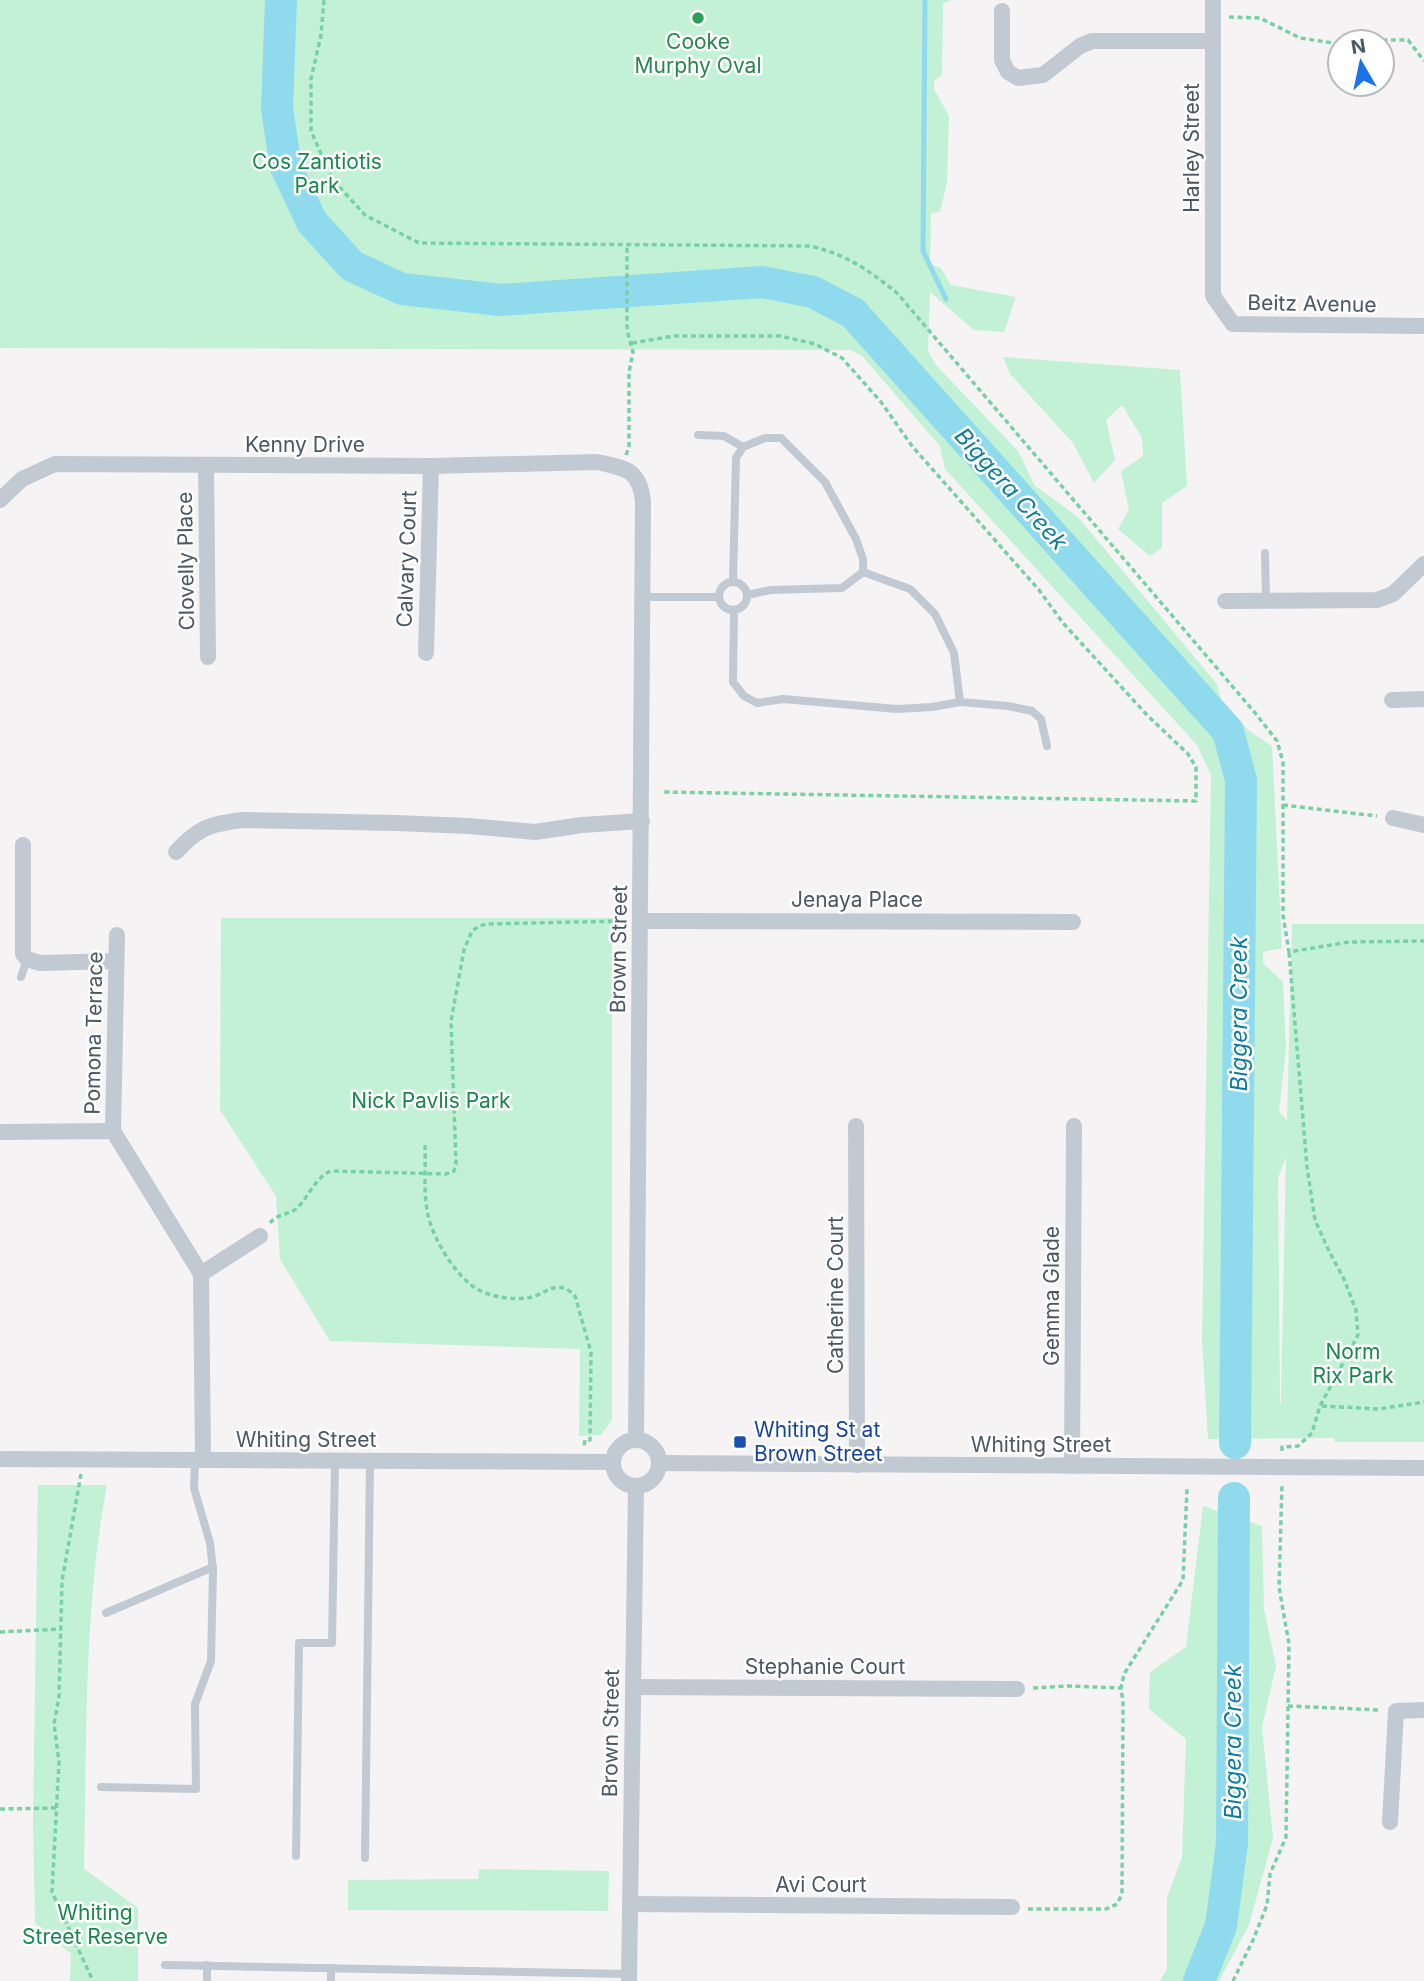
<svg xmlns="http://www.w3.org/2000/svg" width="1424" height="1981" viewBox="0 0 1424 1981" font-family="Inter,sans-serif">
<rect width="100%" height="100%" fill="#f5f3f3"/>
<!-- green -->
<g fill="#c3f1d5" fill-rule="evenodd">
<path d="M 0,0 L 952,0 L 943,3 L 942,75 L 934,81 L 934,89 L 949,116 L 947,182 L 940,212 L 931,213 L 930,264 L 941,268 L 951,285 L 1016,297 L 1004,332 L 974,330 L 930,292 L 928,351 L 936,365 L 1018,451 L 1035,486 L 1077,516 L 1216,683 L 1222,701 L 1248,730 L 1272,746 L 1282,948 L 1263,952 L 1263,963 L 1283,982 L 1286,1048 L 1279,1112 L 1287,1120 L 1292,924 L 1424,924 L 1424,1442 L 1335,1442 L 1334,1438 L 1208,1439 L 1202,1341 L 1211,775 L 1197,745 L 945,469 L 940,446 L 862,356 L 851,350 L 0,348 ZM 1286,1156 L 1281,1403 L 1280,1404 L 1278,1178 Z"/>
<path d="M 1003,357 L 1180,370 L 1187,486 L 1162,503 L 1162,548 L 1150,556 L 1118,529 L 1129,510 L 1121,471 L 1143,456 L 1142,438 L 1122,405 L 1106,420 L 1115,460 L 1094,483 L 1073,443 L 1010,374 Z"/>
<path d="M 221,918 L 612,918 L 612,1420 L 601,1435 L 579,1436 L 580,1349 L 330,1341 L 280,1259 L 276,1196 L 220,1110 Z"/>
<path d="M 38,1485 L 107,1485 C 83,1612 87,1741 84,1869 L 138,1908 L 138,1981 L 70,1981 L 71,1954 L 35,1923 L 33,1822 Z"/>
<path d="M 1203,1506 L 1262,1526 L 1264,1609 L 1276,1666 L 1262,1727 L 1273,1838 L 1249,1925 L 1219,1981 L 1160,1981 L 1167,1969 L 1167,1898 L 1182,1857 L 1186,1739 L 1149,1709 L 1150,1672 L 1186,1647 Z"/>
<path d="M 479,1869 L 609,1871 L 608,1911 L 348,1910 L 348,1880 L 478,1879 Z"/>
</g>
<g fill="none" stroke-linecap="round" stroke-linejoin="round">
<!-- stream -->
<path stroke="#90daee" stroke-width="5" d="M 925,0 L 923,251 L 946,299"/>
<!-- river -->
<g stroke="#90daee" stroke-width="32">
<path d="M 281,0 L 277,109 L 286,167 L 312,222 L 352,266 L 402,289 L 501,300 L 762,282 L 813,292 L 853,313 L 1228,731 L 1241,780 L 1235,1443"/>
<path d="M 1199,1981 L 1221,1926 L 1232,1843 L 1234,1498"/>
</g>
<!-- path -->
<g stroke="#7ad0a6" stroke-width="3.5" stroke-dasharray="5 3.5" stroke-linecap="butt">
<path d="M 324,0 L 321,35 L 311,79 L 311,131 L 332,179 L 365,215 L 419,243 L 811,246 C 849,256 867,269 897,293 L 1256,714 L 1277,741 L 1283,762 L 1283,915 L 1289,952 L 1349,942 L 1424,941"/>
<path d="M 1229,17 L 1260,18 L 1300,38 L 1340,44"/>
<path d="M 1357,42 L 1374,40 L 1408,40 L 1424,61"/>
<path d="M 632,343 L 674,336 L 780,336 L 815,344 L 842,358 L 881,402 L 912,446 L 1039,590 L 1063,623 L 1147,715 L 1188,754 L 1196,767 L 1196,801 L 663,792"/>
<path d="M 626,455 L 629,447 L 629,372 L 633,352 L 627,330 L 627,246"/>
<path d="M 1283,805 L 1377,816"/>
<path d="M 425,1145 C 426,1167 423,1193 428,1215 C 433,1239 457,1279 479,1290 C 493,1297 511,1300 527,1298 C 545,1296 557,1276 575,1296 L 591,1352 L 590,1440 L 585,1440 L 584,1447"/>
<path d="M 270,1223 C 279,1212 290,1216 299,1206 C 310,1194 316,1177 331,1171 L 446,1174 L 454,1171 L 456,1164 L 451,1021 L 464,950 L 472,931 L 479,926 L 487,924 L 625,921"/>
<path d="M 1322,1406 L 1379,1409 L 1424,1402"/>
<path d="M 1282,1451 L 1282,1447 L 1298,1446 L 1312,1433 L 1320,1406 L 1358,1335 L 1356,1310 L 1344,1279 L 1329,1251 L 1315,1220 L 1307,1167 L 1289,952"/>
<path d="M 81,1474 L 62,1581 L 59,1697 L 54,1724 L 59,1762 L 52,1892 L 93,1981"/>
<path d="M 0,1632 L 61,1629"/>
<path d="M 1033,1688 L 1068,1686 L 1121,1688"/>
<path d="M 1288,1706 L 1380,1710"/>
<path d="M 0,1809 L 57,1808"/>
<path d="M 1028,1909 L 1106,1909 L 1117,1904 L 1122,1894 L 1123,1702 L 1121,1688 L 1124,1674 L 1183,1580 L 1187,1488"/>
<path d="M 1233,1981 L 1253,1940 L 1267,1905 L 1270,1874 L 1286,1837 L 1289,1644 L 1279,1587 L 1282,1484"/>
</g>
<!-- lane -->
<g stroke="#c1cad2" stroke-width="8">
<path d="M 698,435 L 724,436 L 743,447"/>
<path d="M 1265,553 L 1266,600"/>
<path d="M 863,572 L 910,589 L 935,614 L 954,653 L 960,702"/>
<path d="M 733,581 L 736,458 L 743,447 L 765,438 L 781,438 L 825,482 L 856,539 L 863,559 L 863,572 L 842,588 L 771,590 L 747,595"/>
<circle cx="733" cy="596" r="14"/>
<path d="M 641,597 L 718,597"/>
<path d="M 734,610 L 733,682 L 744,696 L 757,703 L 783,699 L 897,709 L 932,707 L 960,702 L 1008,706 L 1032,711 L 1041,719 L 1047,746"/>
<path d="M 21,977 L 27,959"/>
<path d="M 106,1613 L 213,1567"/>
<path d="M 101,1787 L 196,1789 L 195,1704 L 211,1661 L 213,1570 L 210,1543 L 194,1488 L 195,1461"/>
<path d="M 296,1856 L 299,1643 L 332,1643 L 335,1461"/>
<path d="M 365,1858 L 370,1461"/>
<path d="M 165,1965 L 629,1974"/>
<path d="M 207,1981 L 207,1965"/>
<path d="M 331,1981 L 331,1968"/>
</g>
<!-- street -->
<g stroke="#c1cad2" stroke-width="16">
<path d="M 1213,0 L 1213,296 L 1233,324 L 1424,326"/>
<path d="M 1002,11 L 1002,60 L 1008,72 L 1018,78 L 1043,75 L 1080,46 L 1092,41 L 1213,41"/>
<path d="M 206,465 L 208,657"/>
<path d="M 0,500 L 22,479 L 55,464 L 431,466 L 597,462 C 625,468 640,469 643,502 L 636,1440"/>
<path d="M 1225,601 L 1377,600 L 1393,594 L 1424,564"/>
<path d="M 426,653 L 431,466"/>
<path d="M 1392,700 L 1424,699"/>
<path d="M 1393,818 L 1424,825"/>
<path d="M 23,845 L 23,954 L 27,959 L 40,963 L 116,961"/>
<path d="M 176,852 C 199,827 210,824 243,820 L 397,823 L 469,826 L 535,832 L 582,825 L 642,821"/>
<path d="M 641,921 L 1073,922"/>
<path d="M 856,1126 L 857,1465"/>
<path d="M 113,1131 L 117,935"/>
<path d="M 0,1132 L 113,1131 L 201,1274 L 203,1460"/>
<path d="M 201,1274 L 260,1236"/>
<circle cx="636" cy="1463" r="23"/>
<path d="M 0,1459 L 613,1462"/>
<path d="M 659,1463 L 1424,1468"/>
<path d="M 1072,1466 L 1074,1126"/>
<path d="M 633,1687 L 1017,1689"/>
<path d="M 1390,1822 L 1396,1711 L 1424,1710"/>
<path d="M 630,1904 L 1012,1907"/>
<path d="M 629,1981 L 636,1486"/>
</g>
</g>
<!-- markers -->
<circle fill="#2e9e5b" stroke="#fff" stroke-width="2.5" cx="698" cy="18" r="7"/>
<rect fill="#1a4fb4" stroke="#fff" stroke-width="2.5" x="733" y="1435" width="14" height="14" rx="3.5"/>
<g text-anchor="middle" stroke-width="5" stroke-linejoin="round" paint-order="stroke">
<!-- leisure labels -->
<g font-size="21" fill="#27864d" stroke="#fff">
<text x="698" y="49">Cooke<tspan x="698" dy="24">Murphy Oval</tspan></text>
</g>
<!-- street labels -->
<g font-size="21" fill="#4a5661" stroke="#fff">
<text transform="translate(1192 148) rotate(-90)" y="7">Harley Street</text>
<text transform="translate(1312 304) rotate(1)" y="7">Beitz Avenue</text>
<text x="305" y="452">Kenny Drive</text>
<text transform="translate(407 559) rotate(-88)" y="7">Calvary Court</text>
<text transform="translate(186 561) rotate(-91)" y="7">Clovelly Place</text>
<text x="857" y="907">Jenaya Place</text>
<text transform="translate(619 949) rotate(-89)" y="7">Brown Street</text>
<text transform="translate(94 1033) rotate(-89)" y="7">Pomona Terrace</text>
<text transform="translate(836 1295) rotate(-90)" y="7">Catherine Court</text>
<text transform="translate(1052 1296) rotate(-90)" y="7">Gemma Glade</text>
<text x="306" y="1447">Whiting Street</text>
<text x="1041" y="1452">Whiting Street</text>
<text x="825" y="1674">Stephanie Court</text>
<text transform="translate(611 1733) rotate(-89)" y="7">Brown Street</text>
<text x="821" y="1892">Avi Court</text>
</g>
<!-- park labels -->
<g font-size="21" fill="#17864f" stroke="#fff">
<text x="317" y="169">Cos Zantiotis<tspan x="317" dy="24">Park</tspan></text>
<text x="431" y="1108">Nick Pavlis Park</text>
<text x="1353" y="1359">Norm<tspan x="1353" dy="24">Rix Park</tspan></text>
<text x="95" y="1920">Whiting<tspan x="95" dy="24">Street Reserve</tspan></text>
</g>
<!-- transit labels -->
<g font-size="21" fill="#164399" stroke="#fff" text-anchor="start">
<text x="754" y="1437">Whiting St at<tspan x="754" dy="24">Brown Street</tspan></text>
</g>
<!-- water labels -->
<g font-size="23" font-style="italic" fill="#0c7c9b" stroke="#fff">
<text transform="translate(1011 489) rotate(48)" y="8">Biggera Creek</text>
<text transform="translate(1239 1014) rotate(-90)" y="8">Biggera Creek</text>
<text transform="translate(1233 1742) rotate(-90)" y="8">Biggera Creek</text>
</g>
</g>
<!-- north arrow -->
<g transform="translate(1361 63) rotate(351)"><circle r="33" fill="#ffffff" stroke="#b7bbc0" stroke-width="2"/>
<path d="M0-5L12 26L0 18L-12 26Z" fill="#1a73e8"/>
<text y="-10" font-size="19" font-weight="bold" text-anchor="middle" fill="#4a5661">N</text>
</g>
</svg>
